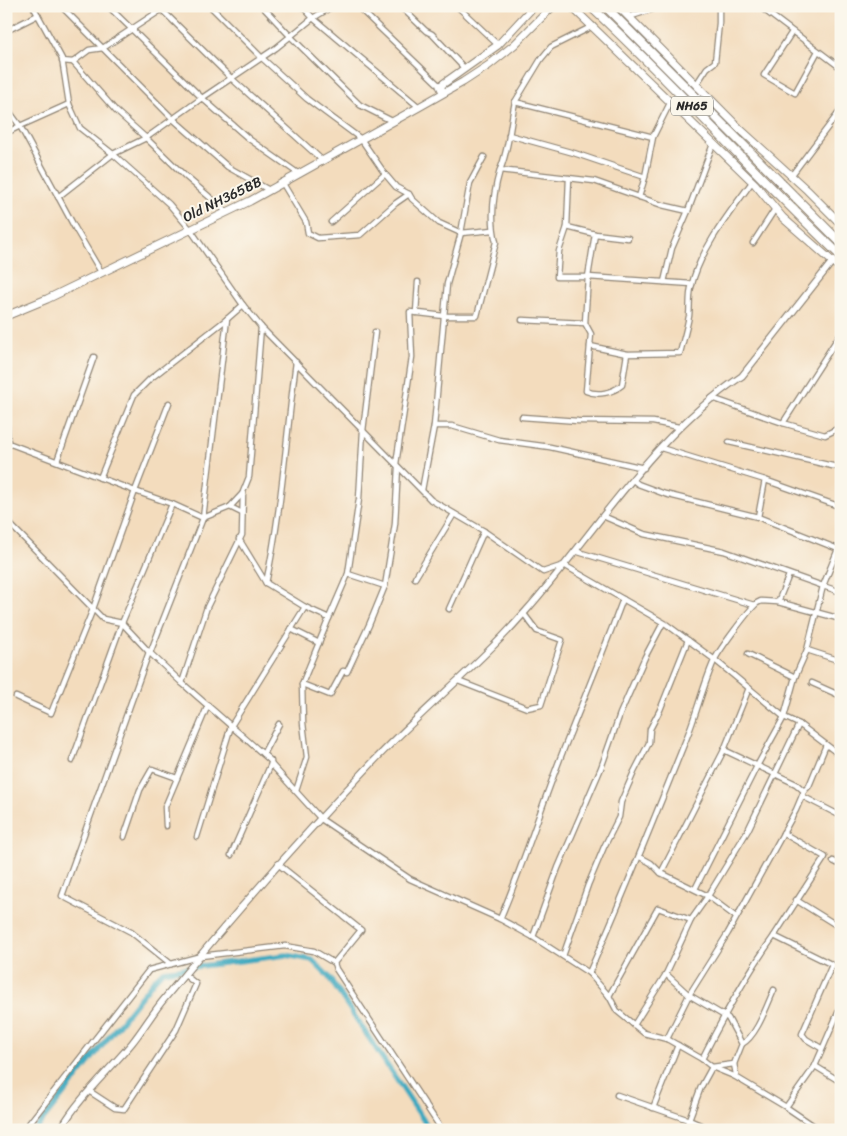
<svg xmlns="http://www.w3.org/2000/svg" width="847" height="1136" viewBox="0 0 847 1136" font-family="Sriracha,sans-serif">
<rect width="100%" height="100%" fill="#fbf7ec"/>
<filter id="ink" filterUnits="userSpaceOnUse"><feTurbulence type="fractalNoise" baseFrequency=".02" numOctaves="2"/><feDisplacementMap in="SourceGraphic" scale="10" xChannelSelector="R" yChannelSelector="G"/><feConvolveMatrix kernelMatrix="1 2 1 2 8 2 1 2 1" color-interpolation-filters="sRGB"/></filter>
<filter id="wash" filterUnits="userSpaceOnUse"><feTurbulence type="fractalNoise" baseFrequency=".0096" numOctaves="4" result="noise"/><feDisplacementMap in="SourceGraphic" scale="20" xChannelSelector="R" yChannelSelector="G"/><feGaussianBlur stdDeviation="1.12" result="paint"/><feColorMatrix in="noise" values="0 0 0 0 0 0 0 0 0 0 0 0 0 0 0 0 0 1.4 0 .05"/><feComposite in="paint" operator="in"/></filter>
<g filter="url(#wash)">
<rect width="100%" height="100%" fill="#f3dcbd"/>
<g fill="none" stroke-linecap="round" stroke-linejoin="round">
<!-- canal -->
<path stroke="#3fa9bf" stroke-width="5.5" d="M 35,1130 L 155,979 L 163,971 L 286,955 L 312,960 L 328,976 L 430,1130"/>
</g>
</g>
<g filter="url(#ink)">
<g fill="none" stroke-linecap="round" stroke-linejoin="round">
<defs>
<g id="minor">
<path d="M 33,6 L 62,59 L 69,104 L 80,128 L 113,154 L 169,204 L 190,229 L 243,305 L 261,327 L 431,500 L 484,531 L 543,572 L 564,565 L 666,624 L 715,660 L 784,717 L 799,724 L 841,756"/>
<path d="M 61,6 L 173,119 L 228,167 L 269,190"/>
<path d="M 108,6 L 202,98 L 146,138 L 185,176 L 227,212"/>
<path d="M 158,6 L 231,78 L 322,160"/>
<path d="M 210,6 L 262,58 L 307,99 L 361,139 L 385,174 L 396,187 L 409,194 L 412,199 L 439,223 L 461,233 L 493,230"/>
<path d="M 262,6 L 291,37 L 360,105 L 392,121"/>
<path d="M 302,6 L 313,18 L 419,107"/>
<path d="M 357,6 L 440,86"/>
<path d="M 400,6 L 426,31 L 432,34 L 465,69"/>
<path d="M 457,6 L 498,45"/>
<path d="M 759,6 L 841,68"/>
<path d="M 833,6 L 841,12"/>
<path d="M 629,17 L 662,6"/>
<path d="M 593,26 L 551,47 L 541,59 L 515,102 L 653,137 L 670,103"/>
<path d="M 6,31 L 38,15"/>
<path d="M 792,32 L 764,75 L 795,93 L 818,51"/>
<path d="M 62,61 L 73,62 L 89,50 L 103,48 L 167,6"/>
<path d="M 696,85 L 707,68 L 715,62 L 719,23 L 719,6"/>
<path d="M 515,102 C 510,125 509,149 500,170 L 594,181 L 662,205 L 688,211 L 713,144"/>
<path d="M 69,104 L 20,126 L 75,228 L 101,272"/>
<path d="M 6,107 L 20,126 L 6,133"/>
<path d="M 509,135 L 574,153 L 645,177"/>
<path d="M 299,174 L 249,139 L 202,98 L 276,48 L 313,18 L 333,6"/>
<path d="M 791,176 L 840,111"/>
<path d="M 569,178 L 567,227 L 559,251 L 557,277 L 588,277 L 692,284"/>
<path d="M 282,182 L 306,222 L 308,233 L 318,238 L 360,235 L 396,203 L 409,194"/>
<path d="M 58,197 L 113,154 L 146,138 L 116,111 L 73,62"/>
<path d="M 639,197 L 645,177 L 653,137"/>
<path d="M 331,222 L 385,174"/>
<path d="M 567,227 L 595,234 L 628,238"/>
<path d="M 753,243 L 775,209"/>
<path d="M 664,282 L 672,248 L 688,211"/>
<path d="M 416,313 L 418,282"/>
<path d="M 522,320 L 585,323 L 591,334 L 586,391 C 598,396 612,393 622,385 L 627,354 L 680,353 C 683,341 687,328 689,316 C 690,307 689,297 691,288 C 699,251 730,212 752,182"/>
<path d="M 585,323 L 588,277 L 595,234"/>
<path d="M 590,346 L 627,354"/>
<path d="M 712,398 L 783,423 L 841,333"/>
<path d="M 6,417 L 8,443 L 135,491 L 169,403"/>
<path d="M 522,417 L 578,421 L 653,422 L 679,427"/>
<path d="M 783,423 L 825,435 L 841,427"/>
<path d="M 434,426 L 452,426 L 499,440 L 550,447 L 644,468"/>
<path d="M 729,442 L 841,468"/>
<path d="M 661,448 L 765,480 L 758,517 L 838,549 L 841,544"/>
<path d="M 57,461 L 94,357"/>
<path d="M 396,464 L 412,357 L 410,312 L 444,316 L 477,316 L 496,242 C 490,218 493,194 500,170"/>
<path d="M 100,478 L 134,395 L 150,379 L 227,319"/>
<path d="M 633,480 L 638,484 L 665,494 L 758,517"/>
<path d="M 765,480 L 841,507"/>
<path d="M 422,490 L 434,426 L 447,284 L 461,233 L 470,183 L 484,157"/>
<path d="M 243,493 L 230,507 L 203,518 L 227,319 L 243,305"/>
<path d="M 230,507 L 242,513"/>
<path d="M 603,516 L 644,534 L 724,551 L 823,586 L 838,549 L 841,550"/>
<path d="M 6,520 L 103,619 L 122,623 L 149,652 L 182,683 L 271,761 L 271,764 L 321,819 L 410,879 L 500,919"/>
<path d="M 239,539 L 266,583 C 282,510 286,436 296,362"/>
<path d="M 575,551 L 754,605"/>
<path d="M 348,574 L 385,586 L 395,524 L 398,467"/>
<path d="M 415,578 L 454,514"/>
<path d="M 266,583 L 305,607 L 329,618 L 348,574 L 359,499 L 363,431 L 375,332"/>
<path d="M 841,592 L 823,586 L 807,650 L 841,661"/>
<path d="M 623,599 C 605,647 586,694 567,741 C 543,800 525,861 500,919 L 533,937 L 589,973 L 609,996 L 617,1011 L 644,1033 L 667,1039 L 702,1059 L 712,1067 L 734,1064 L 742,1044 L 728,1018 L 689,995 L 728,933 L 796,810 L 804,791 L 809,786 L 826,745"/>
<path d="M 778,602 L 841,619"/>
<path d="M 449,609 L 484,531"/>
<path d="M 329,618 L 302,684 L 330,695 L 343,671 L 347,672 L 369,625 L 385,586"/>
<path d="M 291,629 L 319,643"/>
<path d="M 149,652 L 62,896 L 131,932 L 171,964"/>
<path d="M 748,654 L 795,677"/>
<path d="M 458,681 L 527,708 L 541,705 L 562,640 L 537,631 L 524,614"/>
<path d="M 182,683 L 207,607 L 242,535 L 243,492 L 249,477 L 261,327"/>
<path d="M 812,683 L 841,696"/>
<path d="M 16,697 L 51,713 L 93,609 L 135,491 L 172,504"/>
<path d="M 724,750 L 796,784 L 804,791"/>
<path d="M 263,754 L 279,724"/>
<path d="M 72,761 L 122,623 L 172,504 L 203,518 L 150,653"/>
<path d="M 296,791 L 307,757 L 303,723 L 302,684"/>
<path d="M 802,796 L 841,816"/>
<path d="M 166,826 L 165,807 L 208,705"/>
<path d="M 124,837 L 140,790 L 152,769 L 177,778"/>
<path d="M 197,837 L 231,726 L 305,607"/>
<path d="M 231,855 L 271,764"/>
<path d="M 640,857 L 651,863 L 661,873 L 708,896 L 736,917"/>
<path d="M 833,861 L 841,865"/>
<path d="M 278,864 L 361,930 L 334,963 L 336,969 L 442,1130"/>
<path d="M 661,873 L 724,750 L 749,688"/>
<path d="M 695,889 L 757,766 L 784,717 L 795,677 L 807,650"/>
<path d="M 796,900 L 841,928"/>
<path d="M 691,920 L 708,896 L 748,830 L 799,724"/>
<path d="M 774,936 L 825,857 L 783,833"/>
<path d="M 533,937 L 558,868 L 601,768 L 620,714 L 645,657 L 663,623"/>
<path d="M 563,956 L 588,885 L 604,847 L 619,817 L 621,802 L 634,772 L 649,743 L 650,729 L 660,710 L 688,640"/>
<path d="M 589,973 C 624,895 655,816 687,737 C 697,712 703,686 714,661 C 719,650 748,611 757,603 L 761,601 L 778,602 L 789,575"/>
<path d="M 609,996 L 658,908 L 691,920 L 666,974 L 689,995 L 667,1039"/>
<path d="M 634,1025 L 666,974"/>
<path d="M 742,1044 C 757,1036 767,1005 774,990"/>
<path d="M 821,1048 L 806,1039 L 802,1034 L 832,965"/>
<path d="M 702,1059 C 723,1017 746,975 774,936 L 841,969"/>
<path d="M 734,1064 L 736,1074 L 734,1076 L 786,1107 L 820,1130"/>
<path d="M 815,1066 L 841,1082"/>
<path d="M 89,1091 L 115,1108 L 124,1109 L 176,1030 L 196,984 L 185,975"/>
<path d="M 617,1095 L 689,1120 L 712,1130"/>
<path d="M 786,1107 L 815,1066 L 841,1006"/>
<path d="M 653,1108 L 678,1045"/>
<path d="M 24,1130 L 149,970 L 201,956 L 285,946 L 314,951 L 334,963"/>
<path d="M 685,1130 L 701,1087 L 712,1067 L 734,1076"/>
</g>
<path id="tertiary" d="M 60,1130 C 79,1097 108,1072 132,1043 C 144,1028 153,1012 165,998 C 231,917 300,839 372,763 C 421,711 478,666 525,612 C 596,532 652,436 742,376 L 832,262"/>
<g id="primary">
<path d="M 571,6 L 755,184 L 783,218 L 841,269"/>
<path d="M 618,6 L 739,128 L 807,190 L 841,224"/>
<path d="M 443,92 L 440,86 L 498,45 L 534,6"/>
<path d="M 6,316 L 47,299 L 250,201 L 419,107 L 463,82 L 489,65 L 514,45 L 553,6"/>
</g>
<g id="trunk">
<path d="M 590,6 C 677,87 755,175 841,256"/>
<path d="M 605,6 L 841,243"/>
</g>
</defs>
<!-- minor casing -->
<use href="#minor" stroke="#8f8474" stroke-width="7"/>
<!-- tertiary casing -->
<use href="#tertiary" stroke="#8f8474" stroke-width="8"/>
<!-- primary casing -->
<use href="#primary" stroke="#8f8474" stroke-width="9"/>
<!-- trunk casing -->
<use href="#trunk" stroke="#8f8474" stroke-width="10"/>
<!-- minor -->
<use href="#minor" stroke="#fff" stroke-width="4.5"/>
<!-- tertiary -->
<use href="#tertiary" stroke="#fff" stroke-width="5.5"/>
<!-- primary -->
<use href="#primary" stroke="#fff" stroke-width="7"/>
<!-- trunk -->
<use href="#trunk" stroke="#fff" stroke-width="8"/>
</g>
</g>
<g text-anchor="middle" stroke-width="4" stroke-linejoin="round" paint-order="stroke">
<!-- shield labels -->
<rect fill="#fbf7ec" stroke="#696865" stroke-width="1" x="671" y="96.5" width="42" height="19" rx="4"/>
<g font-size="12" font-weight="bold" fill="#2b2b2b">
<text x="692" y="110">NH65</text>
</g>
<!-- street labels -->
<g font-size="14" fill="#2b2b2b" stroke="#fbf7ec">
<text transform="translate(222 199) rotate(-26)" y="5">Old NH365BB</text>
</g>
</g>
<!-- margin -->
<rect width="847" height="1136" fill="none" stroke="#fbf7ec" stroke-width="25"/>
</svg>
